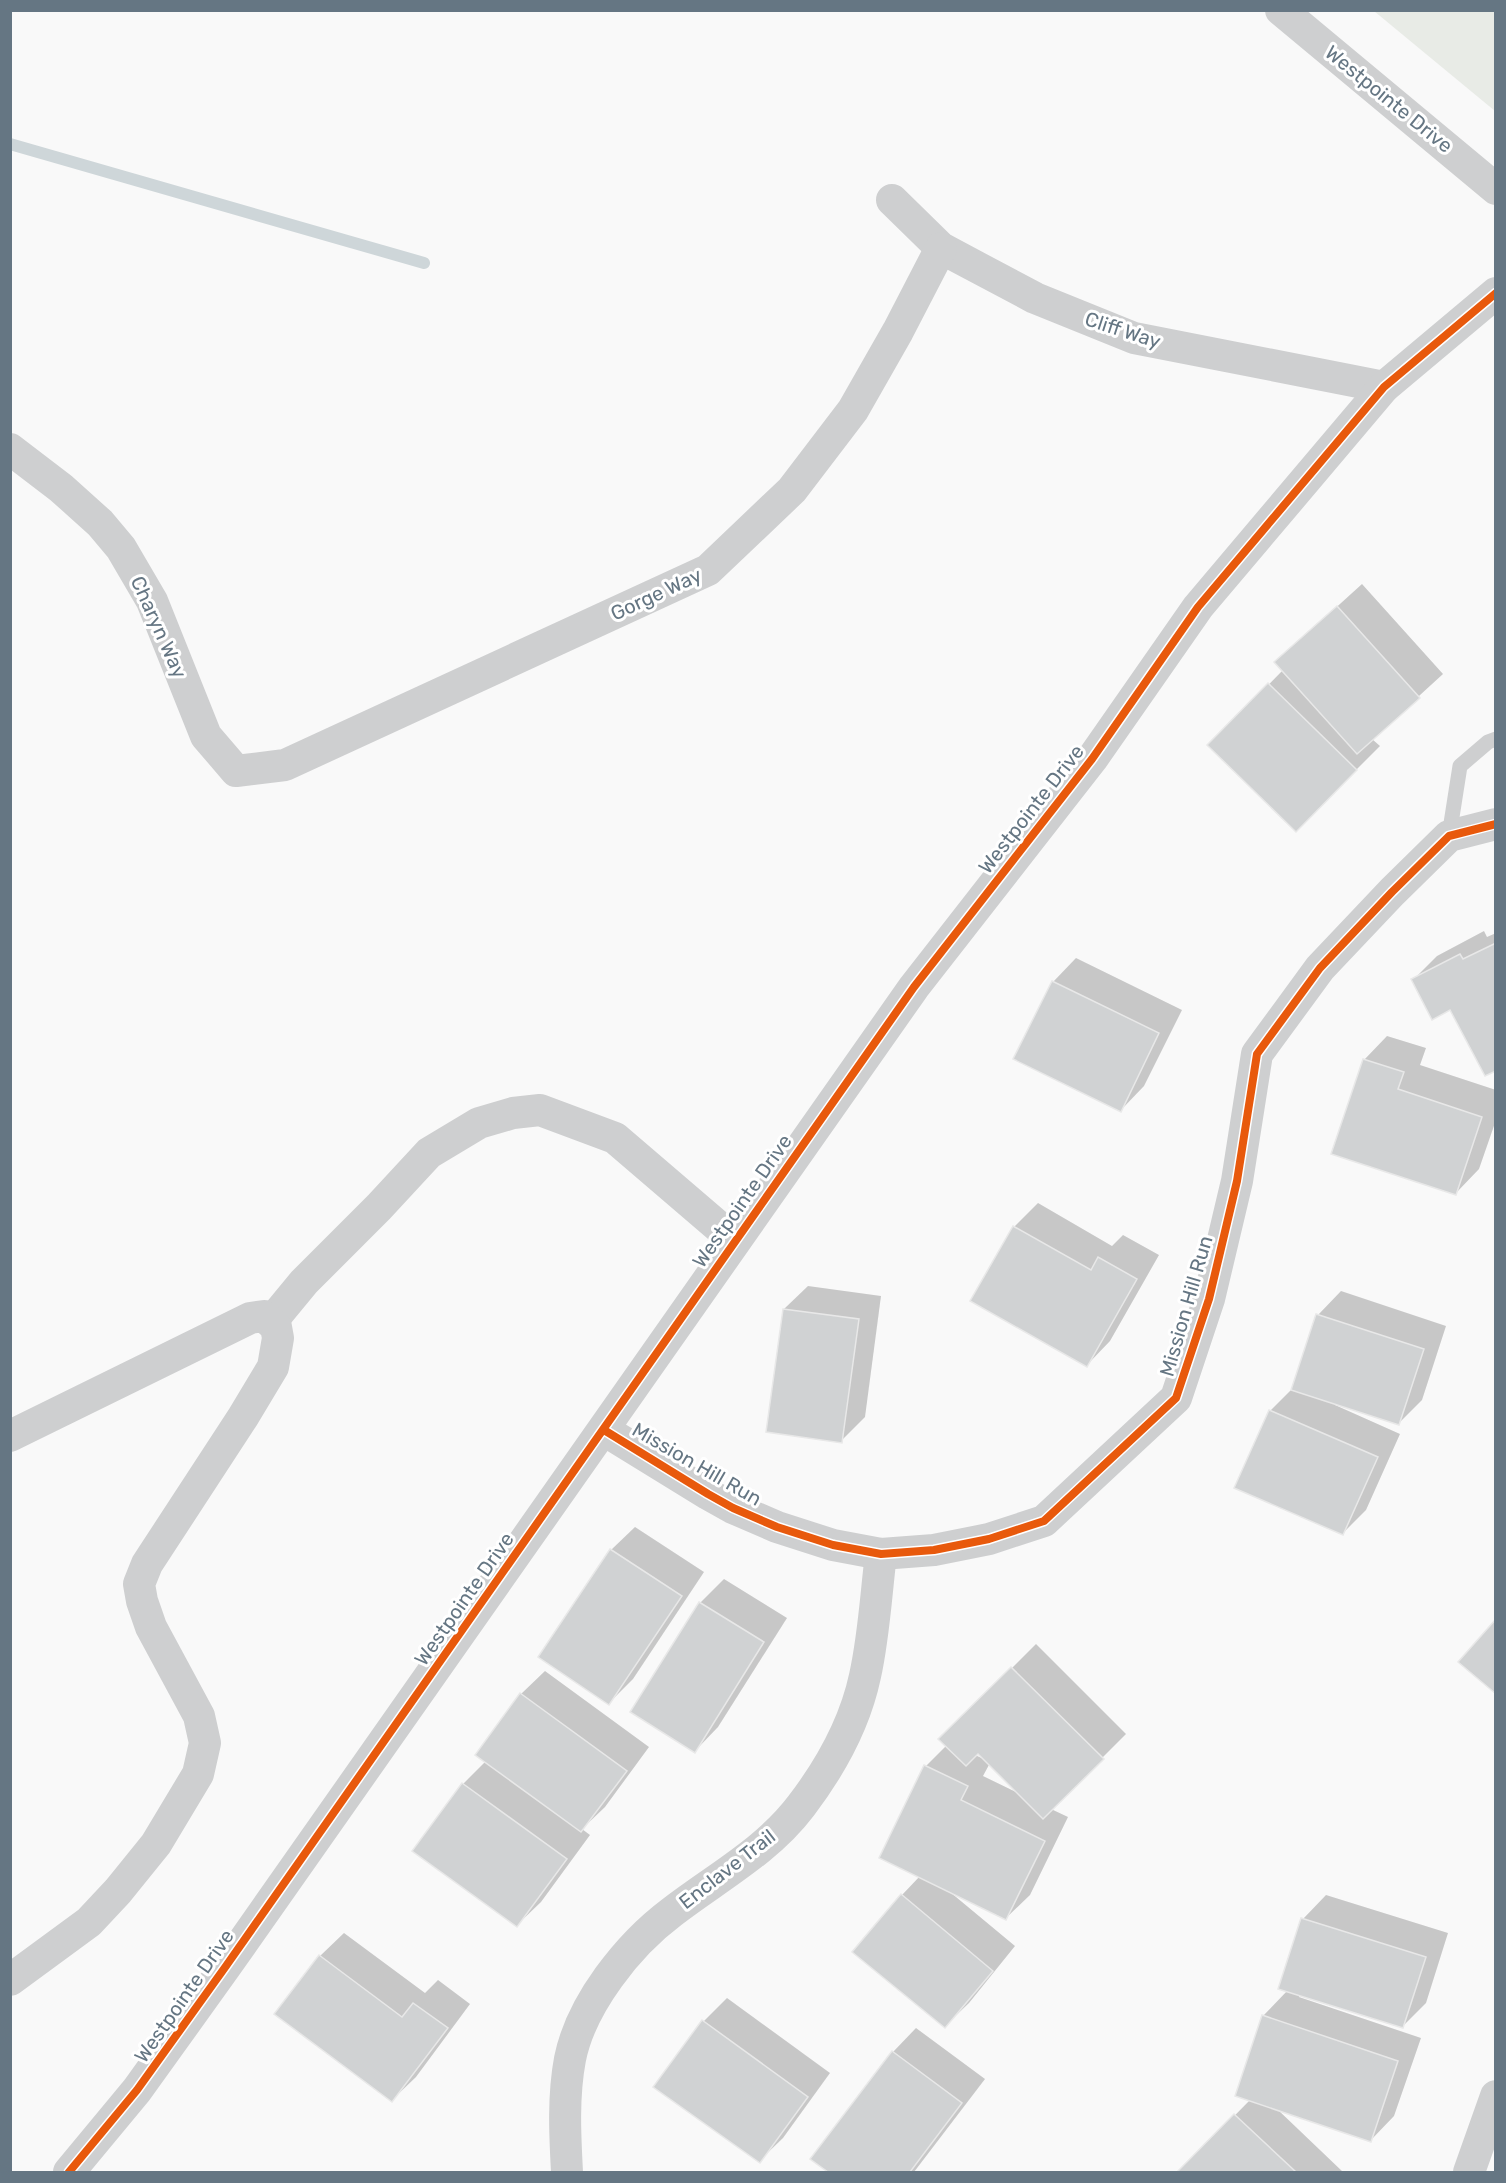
<svg xmlns="http://www.w3.org/2000/svg" width="1506" height="2183" viewBox="0 0 1506 2183" font-family="Rubik,sans-serif">
<rect width="100%" height="100%" fill="#f9f9f9"/>
<!-- green -->
<path fill="#e8ebe6" d="M 1374,11 L 1495,11 L 1495,111 Z"/>
<!-- shadow -->
<g fill="#0003" fill-rule="evenodd">
<path d="M 1362,584 L 1443,674 L 1372,739 L 1380,746 L 1296,830 L 1209,745 L 1283,670 L 1276,662 Z"/>
<path d="M 1484,931 L 1487,937 L 1496,933 L 1496,1069 L 1451,1008 L 1413,980 L 1437,956 Z"/>
<path d="M 1076,958 L 1182,1010 L 1144,1086 L 1121,1110 L 1053,982 Z"/>
<path d="M 1387,1036 L 1426,1048 L 1420,1065 L 1496,1090 L 1496,1120 L 1479,1169 L 1456,1193 L 1364,1060 Z"/>
<path d="M 1038,1203 L 1112,1246 L 1123,1235 L 1159,1255 L 1110,1341 L 1087,1365 L 1014,1227 Z"/>
<path d="M 808,1286 L 881,1296 L 865,1417 L 841,1441 L 784,1309 Z"/>
<path d="M 1341,1291 L 1446,1326 L 1422,1400 L 1398,1424 L 1335,1403 L 1335,1405 L 1400,1434 L 1366,1510 L 1343,1533 L 1236,1487 L 1270,1411 L 1294,1387 L 1318,1315 Z"/>
<path d="M 635,1527 L 704,1572 L 633,1679 L 609,1703 L 611,1550 Z"/>
<path d="M 724,1579 L 787,1618 L 718,1727 L 695,1751 L 632,1712 L 700,1603 Z"/>
<path d="M 1036,1644 L 1126,1734 L 1051,1809 L 1068,1817 L 1030,1895 L 1006,1918 L 950,1892 L 1015,1946 L 969,2003 L 945,2026 L 902,1895 L 920,1876 L 926,1766 L 947,1745 L 941,1739 ZM 978,1752 L 986,1760 L 975,1755 ZM 990,1763 L 1020,1794 L 983,1776 Z"/>
<path d="M 545,1671 L 649,1747 L 605,1807 L 582,1829 L 590,1835 L 541,1902 L 517,1925 L 414,1851 L 463,1784 L 486,1761 L 521,1694 Z"/>
<path d="M 1326,1895 L 1448,1933 L 1426,2003 L 1403,2026 L 1300,1994 L 1299,1997 L 1421,2038 L 1394,2116 L 1371,2140 L 1276,2108 L 1343,2172 L 1179,2172 L 1250,2100 L 1263,2016 L 1288,1990 L 1303,1919 Z"/>
<path d="M 344,1933 L 425,1993 L 438,1980 L 470,2004 L 416,2077 L 392,2100 L 320,1956 Z"/>
<path d="M 727,1998 L 830,2073 L 783,2138 L 759,2161 L 655,2087 L 704,2021 Z"/>
<path d="M 916,2028 L 985,2079 L 914,2172 L 830,2172 L 812,2159 L 893,2052 Z"/>
</g>
<g fill="none" stroke-linecap="round" stroke-linejoin="round">
<!-- stream -->
<path stroke="#ced6d9" stroke-width="12" d="M 10,144 L 424,263"/>
</g>
<!-- building -->
<g fill="#d0d2d3" stroke="#e8e8e8" stroke-width="1.5">
<path d="M 1337,606 L 1420,698 L 1357,754 L 1274,662 Z"/>
<path d="M 1268,683 L 1357,770 L 1296,832 L 1207,745 Z"/>
<path d="M 1496,943 L 1496,1071 L 1485,1076 L 1450,1010 L 1432,1020 L 1411,979 L 1460,954 L 1463,959 Z"/>
<path d="M 1052,981 L 1159,1033 L 1121,1112 L 1013,1059 Z"/>
<path d="M 1363,1059 L 1404,1072 L 1398,1089 L 1482,1117 L 1456,1195 L 1331,1154 Z"/>
<path d="M 1013,1226 L 1091,1270 L 1098,1257 L 1137,1279 L 1087,1367 L 970,1301 Z"/>
<path d="M 783,1309 L 859,1319 L 842,1443 L 766,1432 Z"/>
<path d="M 1316,1314 L 1424,1349 L 1399,1425 L 1291,1390 Z"/>
<path d="M 1269,1410 L 1378,1457 L 1343,1535 L 1234,1488 Z"/>
<path d="M 610,1549 L 682,1596 L 609,1705 L 538,1657 Z"/>
<path d="M 699,1602 L 764,1642 L 695,1753 L 630,1712 Z"/>
<path d="M 1496,1619 L 1496,1694 L 1458,1662 Z"/>
<path d="M 1011,1667 L 1104,1759 L 1043,1819 L 978,1754 L 966,1766 L 938,1739 Z"/>
<path d="M 520,1693 L 627,1771 L 581,1832 L 475,1755 Z"/>
<path d="M 924,1765 L 968,1786 L 961,1800 L 1045,1841 L 1006,1920 L 879,1858 Z"/>
<path d="M 462,1783 L 567,1859 L 517,1927 L 412,1851 Z"/>
<path d="M 901,1894 L 993,1971 L 945,2028 L 852,1952 Z"/>
<path d="M 1301,1918 L 1426,1957 L 1403,2028 L 1278,1989 Z"/>
<path d="M 319,1955 L 402,2017 L 413,2003 L 448,2028 L 392,2102 L 274,2014 Z"/>
<path d="M 1262,2015 L 1398,2061 L 1371,2142 L 1235,2096 Z"/>
<path d="M 702,2020 L 808,2097 L 760,2163 L 653,2087 Z"/>
<path d="M 892,2051 L 962,2103 L 910,2172 L 828,2172 L 810,2159 Z"/>
<path d="M 1234,2114 L 1296,2172 L 1177,2172 Z"/>
</g>
<g fill="none" stroke-linecap="round" stroke-linejoin="round">
<!-- lane -->
<path stroke="#cecfd0" stroke-width="15" d="M 1449,836 L 1460,766 L 1488,742 L 1496,739"/>
<!-- street -->
<g stroke="#cecfd0" stroke-width="32">
<path d="M 1281,10 L 1496,189"/>
<path d="M 892,200 L 941,248 L 1035,298 L 1134,338 L 1384,387"/>
<path d="M 10,449 L 61,488 L 100,523 L 121,548 L 152,601 L 206,736 L 236,771 L 285,765 L 708,570 L 792,490 L 853,410 L 898,331 L 941,248"/>
<path d="M 271,1322 L 304,1282 L 379,1207 L 429,1153 L 479,1123 L 513,1113 L 540,1110 L 615,1138 L 734,1240"/>
<path d="M 604,1430 L 708,1494 L 733,1508 L 777,1527 L 833,1545 L 881,1554 L 934,1550 L 989,1539 L 1044,1521 L 1176,1398 L 1209,1299 L 1237,1181 L 1257,1054 L 1320,968 L 1392,892 L 1449,836 L 1496,824"/>
<path d="M 10,1436 L 250,1318 L 264,1316 L 276,1327 L 278,1338 L 273,1367 L 243,1417 L 147,1564 L 139,1584 L 142,1601 L 151,1627 L 199,1716 L 205,1743 L 198,1774 L 156,1844 L 118,1891 L 89,1922 L 10,1980"/>
<path d="M 69,2172 L 137,2090 L 226,1966 L 914,987 L 1092,759 L 1198,607 L 1384,387 L 1496,293"/>
<path d="M 567,2172 C 565,2135 563,2096 570,2059 C 581,2004 628,1945 672,1912 C 716,1878 767,1851 801,1806 C 830,1768 855,1723 865,1676 C 874,1636 876,1594 881,1554"/>
<path d="M 1469,2172 L 1496,2096"/>
</g>
<defs>
<g id="cycleway">
<path d="M 604,1430 L 708,1494 L 733,1508 L 777,1527 L 833,1545 L 881,1554 L 934,1550 L 989,1539 L 1044,1521 L 1176,1398 L 1209,1299 L 1237,1181 L 1257,1054 L 1320,968 L 1392,892 L 1449,836 L 1496,824"/>
<path d="M 69,2172 L 137,2090 L 226,1966 L 914,987 L 1092,759 L 1198,607 L 1384,387 L 1496,293"/>
</g>
</defs>
<!-- cycleway casing -->
<use href="#cycleway" stroke="#fff" stroke-width="11"/>
<!-- cycleway -->
<use href="#cycleway" stroke="#e8590c" stroke-width="8"/>
</g>
<g text-anchor="middle" stroke-width="6" stroke-linejoin="round" paint-order="stroke">
<!-- street labels -->
<g font-size="20" fill="#657683" stroke="#fff">
<text transform="translate(1389 99) rotate(39)" y="7">Westpointe Drive</text>
<text transform="translate(1123 330) rotate(18)" y="7">Cliff Way</text>
<text transform="translate(656 594) rotate(-25)" y="7">Gorge Way</text>
<text transform="translate(159 627) rotate(66)" y="7">Charyn Way</text>
<text transform="translate(1031 809) rotate(-52)" y="7">Westpointe Drive</text>
<text transform="translate(742 1201) rotate(-55)" y="7">Westpointe Drive</text>
<text transform="translate(1186 1306) rotate(-74)" y="7">Mission Hill Run</text>
<text transform="translate(697 1464) rotate(30)" y="7">Mission Hill Run</text>
<text transform="translate(464 1599) rotate(-55)" y="7">Westpointe Drive</text>
<text transform="translate(727 1869) rotate(-38)" y="7">Enclave Trail</text>
<text transform="translate(184 1996) rotate(-55)" y="7">Westpointe Drive</text>
</g>
</g>
<!-- border -->
<rect width="1506" height="2183" fill="none" stroke="#657683" stroke-width="24"/>
</svg>
